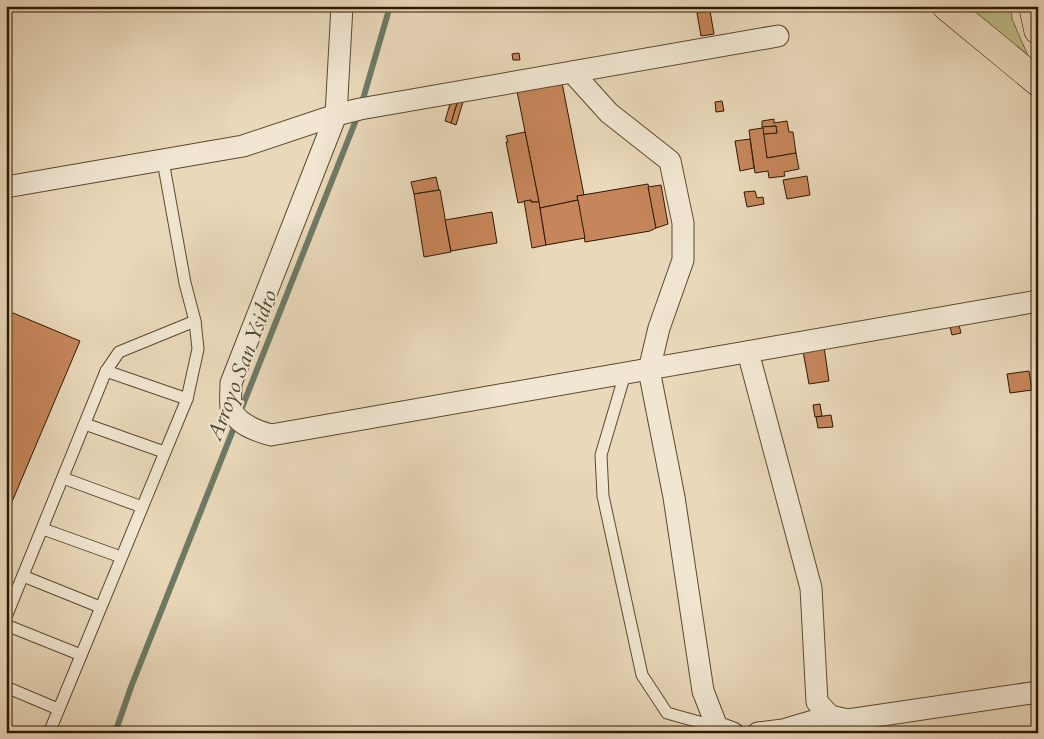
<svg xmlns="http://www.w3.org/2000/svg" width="1044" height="739" viewBox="0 0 1044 739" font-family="Cardo,serif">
<rect width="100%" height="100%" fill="#e9d8b9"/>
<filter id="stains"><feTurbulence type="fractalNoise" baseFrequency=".004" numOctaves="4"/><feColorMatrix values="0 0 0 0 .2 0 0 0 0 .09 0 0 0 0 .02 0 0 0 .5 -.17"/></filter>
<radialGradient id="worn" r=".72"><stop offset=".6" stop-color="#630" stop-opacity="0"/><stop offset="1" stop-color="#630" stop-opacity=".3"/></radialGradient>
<!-- green -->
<path fill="#bebc8a" stroke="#766a46" d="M 960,6 L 1011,6 L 1012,19 L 1029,58 Z"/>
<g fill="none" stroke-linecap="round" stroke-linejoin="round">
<!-- stream -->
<g stroke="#6e7a66" stroke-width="6">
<path d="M 361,106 L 390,6"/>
<path d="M 115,733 L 131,687 L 358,115"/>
</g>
</g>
<!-- building -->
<g fill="#c6855a" stroke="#2d1901">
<path d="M 710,11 L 714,34 L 701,36 L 697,13 Z"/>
<path d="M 519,53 L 520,60 L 513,60 L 512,54 Z"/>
<path d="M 562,83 L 584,195 L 577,196 L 578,200 L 540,208 L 517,91 Z"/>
<path d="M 722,101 L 724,111 L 716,112 L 715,102 Z"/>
<path d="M 463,102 L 456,125 L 451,123 L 457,103 Z"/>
<path d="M 457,103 L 451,123 L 445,121 L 450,104 Z"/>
<path d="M 774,119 L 774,123 L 787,121 L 789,132 L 793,132 L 796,153 L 767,158 L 763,134 L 777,133 L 776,126 L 762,127 L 762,121 Z"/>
<path d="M 776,126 L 777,133 L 763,134 L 762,127 Z"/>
<path d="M 763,128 L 767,158 L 796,153 L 799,169 L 784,172 L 785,176 L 769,178 L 768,171 L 755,173 L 749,130 Z"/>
<path d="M 525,132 L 539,202 L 531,202 L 531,200 L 518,203 L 506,142 L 508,142 L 506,136 Z"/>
<path d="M 750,139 L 754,168 L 740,171 L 735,141 Z"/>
<path d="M 807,176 L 810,195 L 787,199 L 783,180 Z"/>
<path d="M 436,177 L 439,190 L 414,194 L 411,182 Z"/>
<path d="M 648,184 L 656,228 L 650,231 L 585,242 L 577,196 Z"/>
<path d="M 661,185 L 668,224 L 656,228 L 648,187 Z"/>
<path d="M 440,190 L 451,252 L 424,257 L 414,194 Z"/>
<path d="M 755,191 L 757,198 L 763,197 L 764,204 L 747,207 L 744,192 Z"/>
<path d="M 531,200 L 531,202 L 539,202 L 546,245 L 532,248 L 524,201 Z"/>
<path d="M 578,200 L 585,238 L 546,245 L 540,208 Z"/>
<path d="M 492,212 L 497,243 L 451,251 L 445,220 Z"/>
<path d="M 6,310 L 80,341 L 6,516 Z"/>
<path d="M 959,325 L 961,333 L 952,335 L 950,327 Z"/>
<path d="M 824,347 L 829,381 L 809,384 L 803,351 Z"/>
<path d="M 1029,371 L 1032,390 L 1010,393 L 1007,374 Z"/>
<path d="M 820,404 L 822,416 L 815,417 L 813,405 Z"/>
<path d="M 831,415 L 833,427 L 818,428 L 816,417 Z"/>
</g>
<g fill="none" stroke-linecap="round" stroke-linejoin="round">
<defs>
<g id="service">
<path d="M 106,371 L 187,399"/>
<path d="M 625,374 L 601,455 L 603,496 L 642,675 L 667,713 L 717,727"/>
<path d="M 85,424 L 164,452"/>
<path d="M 63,478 L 142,507"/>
<path d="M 43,529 L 121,557"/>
<path d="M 23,576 L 100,607"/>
<path d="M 6,617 L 106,371 L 119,352 L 195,321"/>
<path d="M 6,625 L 81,655"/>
<path d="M 6,687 L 58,709"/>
<path d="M 49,733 L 187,399 L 198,349 L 195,321 L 185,283 L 163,161"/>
</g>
<g id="minor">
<path d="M 342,6 L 336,115 L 231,383 C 231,390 230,399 231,407 C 235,424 257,431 271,435 L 1038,301"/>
<path d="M 572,72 L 609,113 L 670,161 L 683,223 L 683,260 L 659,328 L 649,370 L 674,497 L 703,691 L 717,727 L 733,733"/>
<path d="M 6,187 L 243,146 L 336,115 L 360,109 L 778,36"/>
<path d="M 748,352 L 811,588 L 817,702 L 830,716"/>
<path d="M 758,733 L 783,730 L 830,716 L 848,720 L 1038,692"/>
</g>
<g id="trunk">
<path d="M 946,6 L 1038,82"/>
<path d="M 1033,6 L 1038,30"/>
</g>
</defs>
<!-- service casing -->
<use href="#service" stroke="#5c492f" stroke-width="13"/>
<!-- minor casing -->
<use href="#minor" stroke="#5c492f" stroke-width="23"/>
<!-- trunk casing -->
<use href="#trunk" stroke="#2d1901" stroke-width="29"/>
<!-- service -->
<use href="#service" stroke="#f1e6d2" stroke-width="11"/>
<!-- minor -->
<use href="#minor" stroke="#f1e6d2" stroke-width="21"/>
<!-- trunk -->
<use href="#trunk" stroke="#e9d8b9" stroke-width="28"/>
</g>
<g text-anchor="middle" stroke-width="4" stroke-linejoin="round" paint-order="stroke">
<!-- water labels -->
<g font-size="22" font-style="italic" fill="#4d4a34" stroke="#f1e6d2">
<text transform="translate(241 365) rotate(-69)" y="8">Arroyo San Ysidro</text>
</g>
</g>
<!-- margin -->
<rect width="1044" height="739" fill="none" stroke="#e9d8b9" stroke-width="25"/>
<rect x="8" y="8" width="1029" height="724" fill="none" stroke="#2d1901" stroke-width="2.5"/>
<rect x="12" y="12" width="1019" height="714" fill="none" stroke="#2d1901"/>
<rect width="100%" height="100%" filter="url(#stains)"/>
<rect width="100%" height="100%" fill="url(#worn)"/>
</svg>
